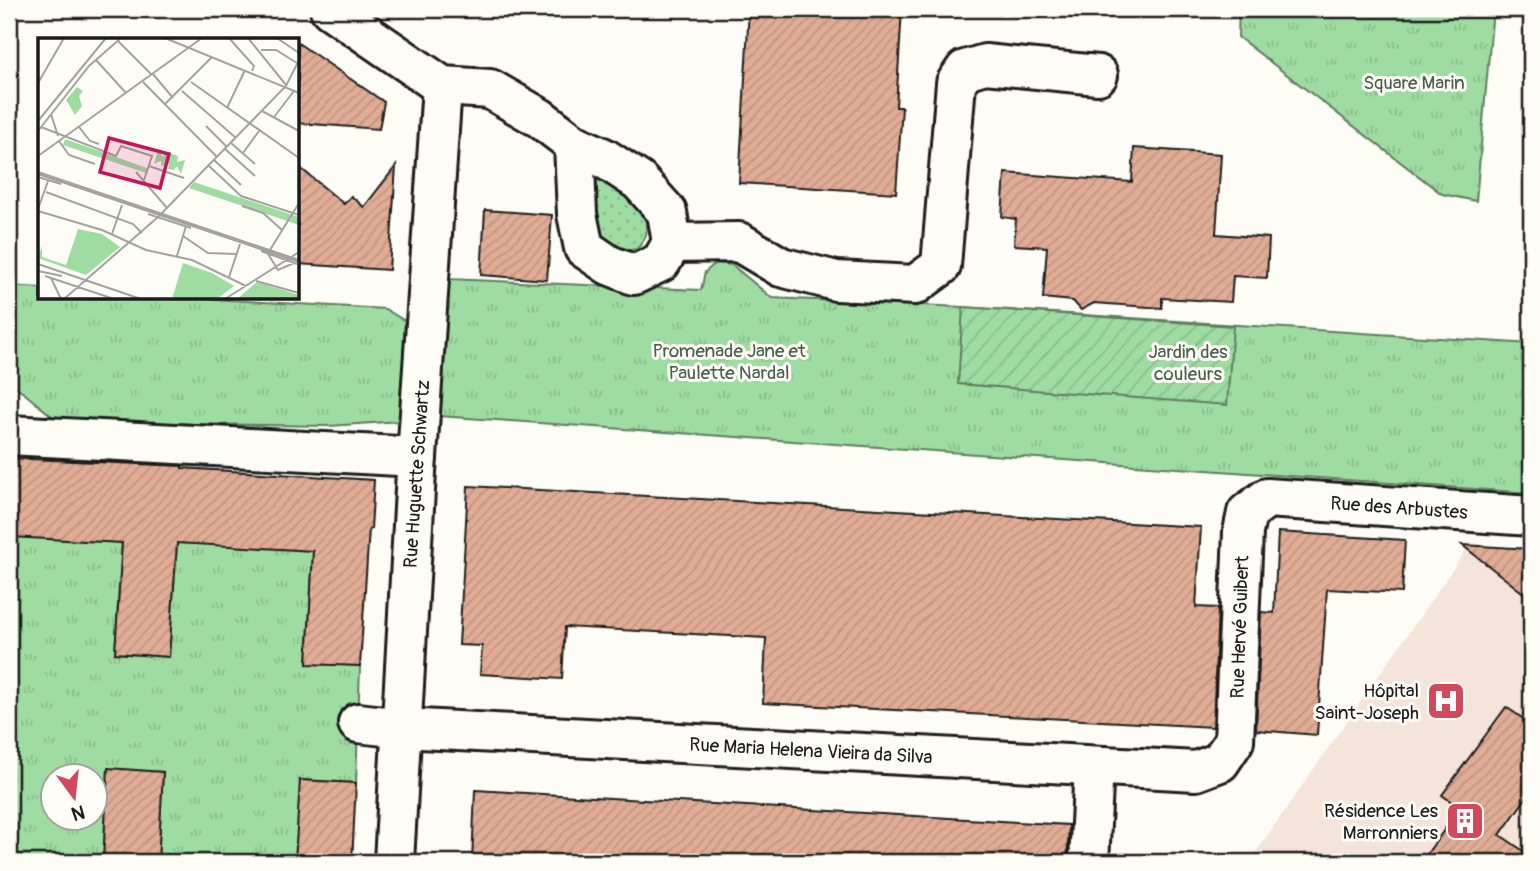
<svg xmlns="http://www.w3.org/2000/svg" width="1540" height="871" viewBox="0 0 1540 871" font-family="Pangolin,sans-serif">
<defs>
<pattern id="grass-dots" width="8" height="8" patternUnits="userSpaceOnUse" patternTransform="scale(1.75)"><rect width="8" height="8" fill="#9fdca2"/><path d="M2 2h.1M6 6h.1" fill="none" stroke="#88bc8b" stroke-width="1.8" stroke-linecap="round"/></pattern>
<pattern id="park-tufts" width="24" height="20" patternUnits="userSpaceOnUse" patternTransform="scale(1.75)"><rect width="24" height="20" fill="#9fdca2"/><path d="M3 7l-1-3M5 7V3M7 7l1-3M15 17l-1-3M17 17v-4M19 17l1-3" fill="none" stroke="#88bc8b"/></pattern>
<pattern id="garden-furrows" width="10" height="10" patternUnits="userSpaceOnUse" patternTransform="scale(1.75)"><rect width="10" height="10" fill="#9fdca2"/><path d="M-1 1l2-2M0 10L10 0M9 11l2-2" fill="none" stroke="#88bc8b"/></pattern>
<pattern id="building-hatch" width="6" height="6" patternUnits="userSpaceOnUse" patternTransform="scale(1.75)"><rect width="6" height="6" fill="#e1ac95"/><path d="M-1 1l2-2M0 6l6-6M5 7l2-2" fill="none" stroke="#c09380"/></pattern>
</defs>
<rect width="100%" height="100%" fill="#fdfcf7"/>
<filter id="ink" filterUnits="userSpaceOnUse"><feTurbulence type="fractalNoise" baseFrequency=".0143" numOctaves="2"/><feDisplacementMap in="SourceGraphic" scale="14" xChannelSelector="R" yChannelSelector="G"/><feConvolveMatrix kernelMatrix="1 2 1 2 8 2 1 2 1" color-interpolation-filters="sRGB"/></filter>
<g filter="url(#ink)">
<!-- built -->
<path fill="#f5e4da" d="M 1471,543 L 1498,547 L 1531,573 L 1531,862 L 1249,862 Z"/>
<!-- grass -->
<path fill="url(#grass-dots)" stroke="#5e7c5f" stroke-width="2" d="M 597,179 L 607,179 C 623,193 652,211 646,235 C 645,240 640,245 637,249 C 591,259 596,210 597,179 Z"/>
<!-- park -->
<g fill="url(#park-tufts)" stroke="#5e7c5f" stroke-width="2" fill-rule="evenodd">
<path d="M 1239,9 L 1493,9 L 1476,201 L 1442,194 L 1238,37 Z"/>
<path d="M 716,263 L 732,265 L 772,298 L 963,307 L 1531,344 L 1531,493 L 439,416 L 448,279 L 701,290 L 705,272 Z"/>
<path d="M 9,286 L 40,288 L 40,298 L 193,298 L 385,309 L 405,321 L 400,421 L 329,426 L 59,422 L 13,384 L 9,384 Z"/>
<path d="M 9,532 L 122,540 L 115,653 L 169,657 L 177,543 L 313,549 L 307,663 L 360,666 L 356,783 L 301,780 L 295,862 L 158,862 L 163,772 L 108,769 L 103,862 L 14,862 L 14,857 L 9,856 ZM 52,776 L 94,776 L 94,818 L 52,818 Z"/>
</g>
<!-- garden -->
<path fill="url(#garden-furrows)" stroke="#5e7c5f" stroke-width="2" d="M 963,307 L 1233,326 L 1227,405 L 958,384 Z"/>
<!-- building -->
<g fill="url(#building-hatch)" stroke="#1c1c1c" stroke-width="2">
<path d="M 749,9 L 902,9 L 896,107 L 902,107 L 896,193 L 739,183 Z"/>
<path d="M 298,43 L 384,102 L 379,129 L 298,123 Z"/>
<path d="M 1134,148 L 1221,154 L 1216,234 L 1269,238 L 1267,278 L 1233,276 L 1231,302 L 1162,298 L 1162,308 L 1094,303 L 1081,310 L 1073,301 L 1043,298 L 1047,247 L 1014,245 L 1016,219 L 1002,217 L 1005,173 L 1132,182 Z"/>
<path d="M 298,166 L 344,204 L 351,196 L 364,207 L 396,166 L 389,270 L 298,264 Z"/>
<path d="M 485,210 L 552,215 L 547,280 L 481,275 Z"/>
<path d="M 9,458 L 182,466 L 182,468 L 374,480 L 371,529 L 369,529 L 360,666 L 307,664 L 313,551 L 177,543 L 169,657 L 115,653 L 122,543 L 11,537 L 11,529 L 9,529 Z"/>
<path d="M 468,486 L 1201,527 L 1196,607 L 1218,608 L 1213,727 L 763,703 L 766,638 L 565,627 L 562,679 L 480,674 L 482,646 L 459,645 Z"/>
<path d="M 1278,532 L 1405,540 L 1402,593 L 1327,589 L 1317,735 L 1256,730 L 1261,612 L 1274,613 Z"/>
<path d="M 1462,545 L 1531,549 L 1531,599 Z"/>
<path d="M 1506,707 L 1531,724 L 1531,791 L 1500,835 L 1531,856 L 1531,862 L 1421,862 L 1460,808 L 1442,795 Z"/>
<path d="M 108,768 L 163,772 L 158,862 L 103,862 Z"/>
<path d="M 300,780 L 356,783 L 352,862 L 295,862 Z"/>
<path d="M 475,790 L 1069,825 L 1067,862 L 472,862 Z"/>
</g>
<g fill="none" stroke-linecap="round" stroke-linejoin="round">
<defs>
<g id="minor">
<path d="M 330,9 L 442,86 L 490,89 L 540,118 L 574,144 L 604,158 L 639,181 L 667,212 L 672,243 L 661,262 L 634,275 L 609,265 L 584,248 L 577,214 L 574,144"/>
<path d="M 672,243 L 739,242 L 781,267 L 836,281 L 915,285 L 941,266 L 956,83 L 965,70 L 985,64 L 1098,75"/>
<path d="M 9,435 L 417,457"/>
<path d="M 358,723 L 402,728 L 1196,771 L 1220,762 L 1234,741 L 1243,532 L 1247,513 L 1267,498 L 1531,516"/>
<path d="M 394,862 L 416,472 L 442,86"/>
<path d="M 1089,862 L 1094,766"/>
</g>
</defs>
<!-- minor casing -->
<use href="#minor" stroke="#1c1c1c" stroke-width="44"/>
<!-- minor -->
<use href="#minor" stroke="#fdfcf7" stroke-width="38"/>
</g>
</g>
<!-- icons -->
<defs>
<symbol id="hospital-square" viewBox="-11 -11 22 22"><rect x="-9" y="-9" width="18" height="18" rx="4" fill="#d1495b" stroke="#fdfcf7"/><path d="M-5-5h3v3.5h4V-5h3V5h-3V1.5h-4V5h-3Z" fill="#fff"/></symbol>
<symbol id="building-square" viewBox="-11 -11 22 22"><rect x="-9" y="-9" width="18" height="18" rx="4" fill="#d1495b" stroke="#fdfcf7"/><path d="M-4-6H4V6H1V3H-1V6H-4ZM-2.5-4.3h1.7v1.8h-1.7ZM.8-4.3h1.7v1.8H.8ZM-2.5-1h1.7V.8h-1.7ZM.8-1h1.7V.8H.8Z" fill="#fff"/></symbol>
</defs>
<g fill-rule="evenodd">
<use href="#hospital-square" x="1424" y="679" width="44" height="44"/>
<use href="#building-square" x="1443" y="799" width="44" height="44"/>
</g>
<g text-anchor="middle" stroke-width="6" stroke-linejoin="round" paint-order="stroke">
<!-- park labels -->
<g font-size="19" fill="#4a5f4b" stroke="#fdfcf7">
<text x="1414" y="89">Square Marin</text>
<text x="729" y="357">Promenade Jane et<tspan x="729" dy="22">Paulette Nardal</tspan></text>
<text x="1188" y="358">Jardin des<tspan x="1188" dy="22">couleurs</tspan></text>
</g>
<!-- street labels -->
<g font-size="19" fill="#1c1c1c" stroke="#fdfcf7">
<text transform="translate(416 474) rotate(-86)" y="7">Rue Huguette Schwartz</text>
<text transform="translate(1399 507) rotate(4)" y="7">Rue des Arbustes</text>
<text transform="translate(1239 627) rotate(-88)" y="7">Rue Hervé Guibert</text>
<text transform="translate(811 750) rotate(3)" y="7">Rue Maria Helena Vieira da Silva</text>
</g>
<!-- poi labels -->
<g font-size="19" fill="#1c1c1c" stroke="#fdfcf7" text-anchor="end">
<text x="1419" y="697">Hôpital<tspan x="1419" dy="22">Saint-Joseph</tspan></text>
<text x="1438" y="817">Résidence Les<tspan x="1438" dy="22">Marronniers</tspan></text>
</g>
</g>
<!-- overview -->
<g transform="translate(38 38)">
<rect width="261" height="261" fill="#fdfcf7"/>
<path d="M 219,244 L 261,257 L 261,261 L 199,261 Z" fill="#9fdca2"/>
<path d="M 39,49 L 45,53 L 41,58 L 44,68 L 37,77 L 28,62 ZM 27,101 L 109,130 L 108,135 L 25,107 ZM 120,112 L 125,119 L 128,114 L 140,118 L 139,124 L 147,122 L 143,136 L 139,128 L 136,132 L 130,131 L 131,126 L 123,128 L 123,123 L 116,126 ZM 156,144 L 261,179 L 261,187 L 151,150 Z" fill="#9fdca2"/>
<path d="M 40,191 L 64,196 L 82,209 L 48,237 L 0,220 L 4,208 L 4,219 L 28,227 ZM 145,225 L 174,235 L 196,248 L 179,261 L 134,261 Z" fill="#9fdca2"/>
<path fill="none" stroke="#a3a29f" stroke-width="2" d="M 127,0 L 261,55M 191,0 L 216,28 L 214,33M 210,0 L 248,47M 239,0 L 261,15M 80,3 L 114,37M 223,12 L 238,12 L 259,25M 58,22 L 88,55M 115,36 L 135,60M 105,44 L 179,119M 153,44 L 261,120M 0,45 L 26,0M 144,53 L 198,100M 126,67 L 174,19M 189,70 L 207,32M 224,73 L 261,93M 13,76 L 20,98M 236,79 L 256,53M 0,83 L 68,0M 168,88 L 189,109M 3,89 L 78,118 L 83,108 L 114,118 L 106,142M 41,89 L 52,103 L 61,106M 0,93 L 51,28 L 83,0M 21,103 L 31,117 L 57,126M 193,105 L 217,126M 187,111 L 217,138M 205,115 L 221,93M 0,118 L 164,0M 176,122 L 203,147M 111,128 L 146,140M 171,128 L 203,158 L 261,177M 0,134 L 261,222M 98,134 L 129,170M 0,136 L 261,224M 0,139 L 23,146M 8,154 L 95,186 L 104,195M 204,168 L 225,175 L 244,192M 0,171 L 10,143M 0,173 L 64,192 L 108,212 L 154,222 L 208,248M 110,176 L 153,190M 74,196 L 84,167M 145,198 L 170,215 L 199,216M 232,212 L 261,165M 223,213 L 259,226M 230,216 L 240,232 L 256,225M 139,218 L 148,188M 0,226 L 103,261M 0,233 L 24,238M 7,238 L 76,261M 191,239 L 202,206M 13,240 L 23,261M 218,243 L 261,255M 26,261 L 120,179 L 248,48 L 261,22M 187,261 L 261,214"/>
<path fill="#c2185b" fill-opacity="0.15" stroke="#c2185b" stroke-width="3.5" d="M 71,100 L 131,116 L 122,150 L 62,134 Z"/>
<rect width="261" height="261" fill="none" stroke="#1c1c1c" stroke-width="3.5"/>
</g>
<!-- margin -->
<rect width="1540" height="871" fill="none" stroke="#fdfcf7" stroke-width="35"/>
<rect x="18" y="18" width="1505" height="836" fill="none" stroke="#1c1c1c" stroke-width="2.5" filter="url(#ink)"/>
<!-- north arrow -->
<g transform="translate(74 797) rotate(165)"><circle r="33" fill="#fdfcf7" stroke="#a3a29f" stroke-width="2"/>
<path d="M0-5L12 26L0 18L-12 26Z" fill="#d1495b"/>
<text y="-10" font-size="19" font-weight="bold" text-anchor="middle" fill="#1c1c1c">N</text>
</g>
</svg>
